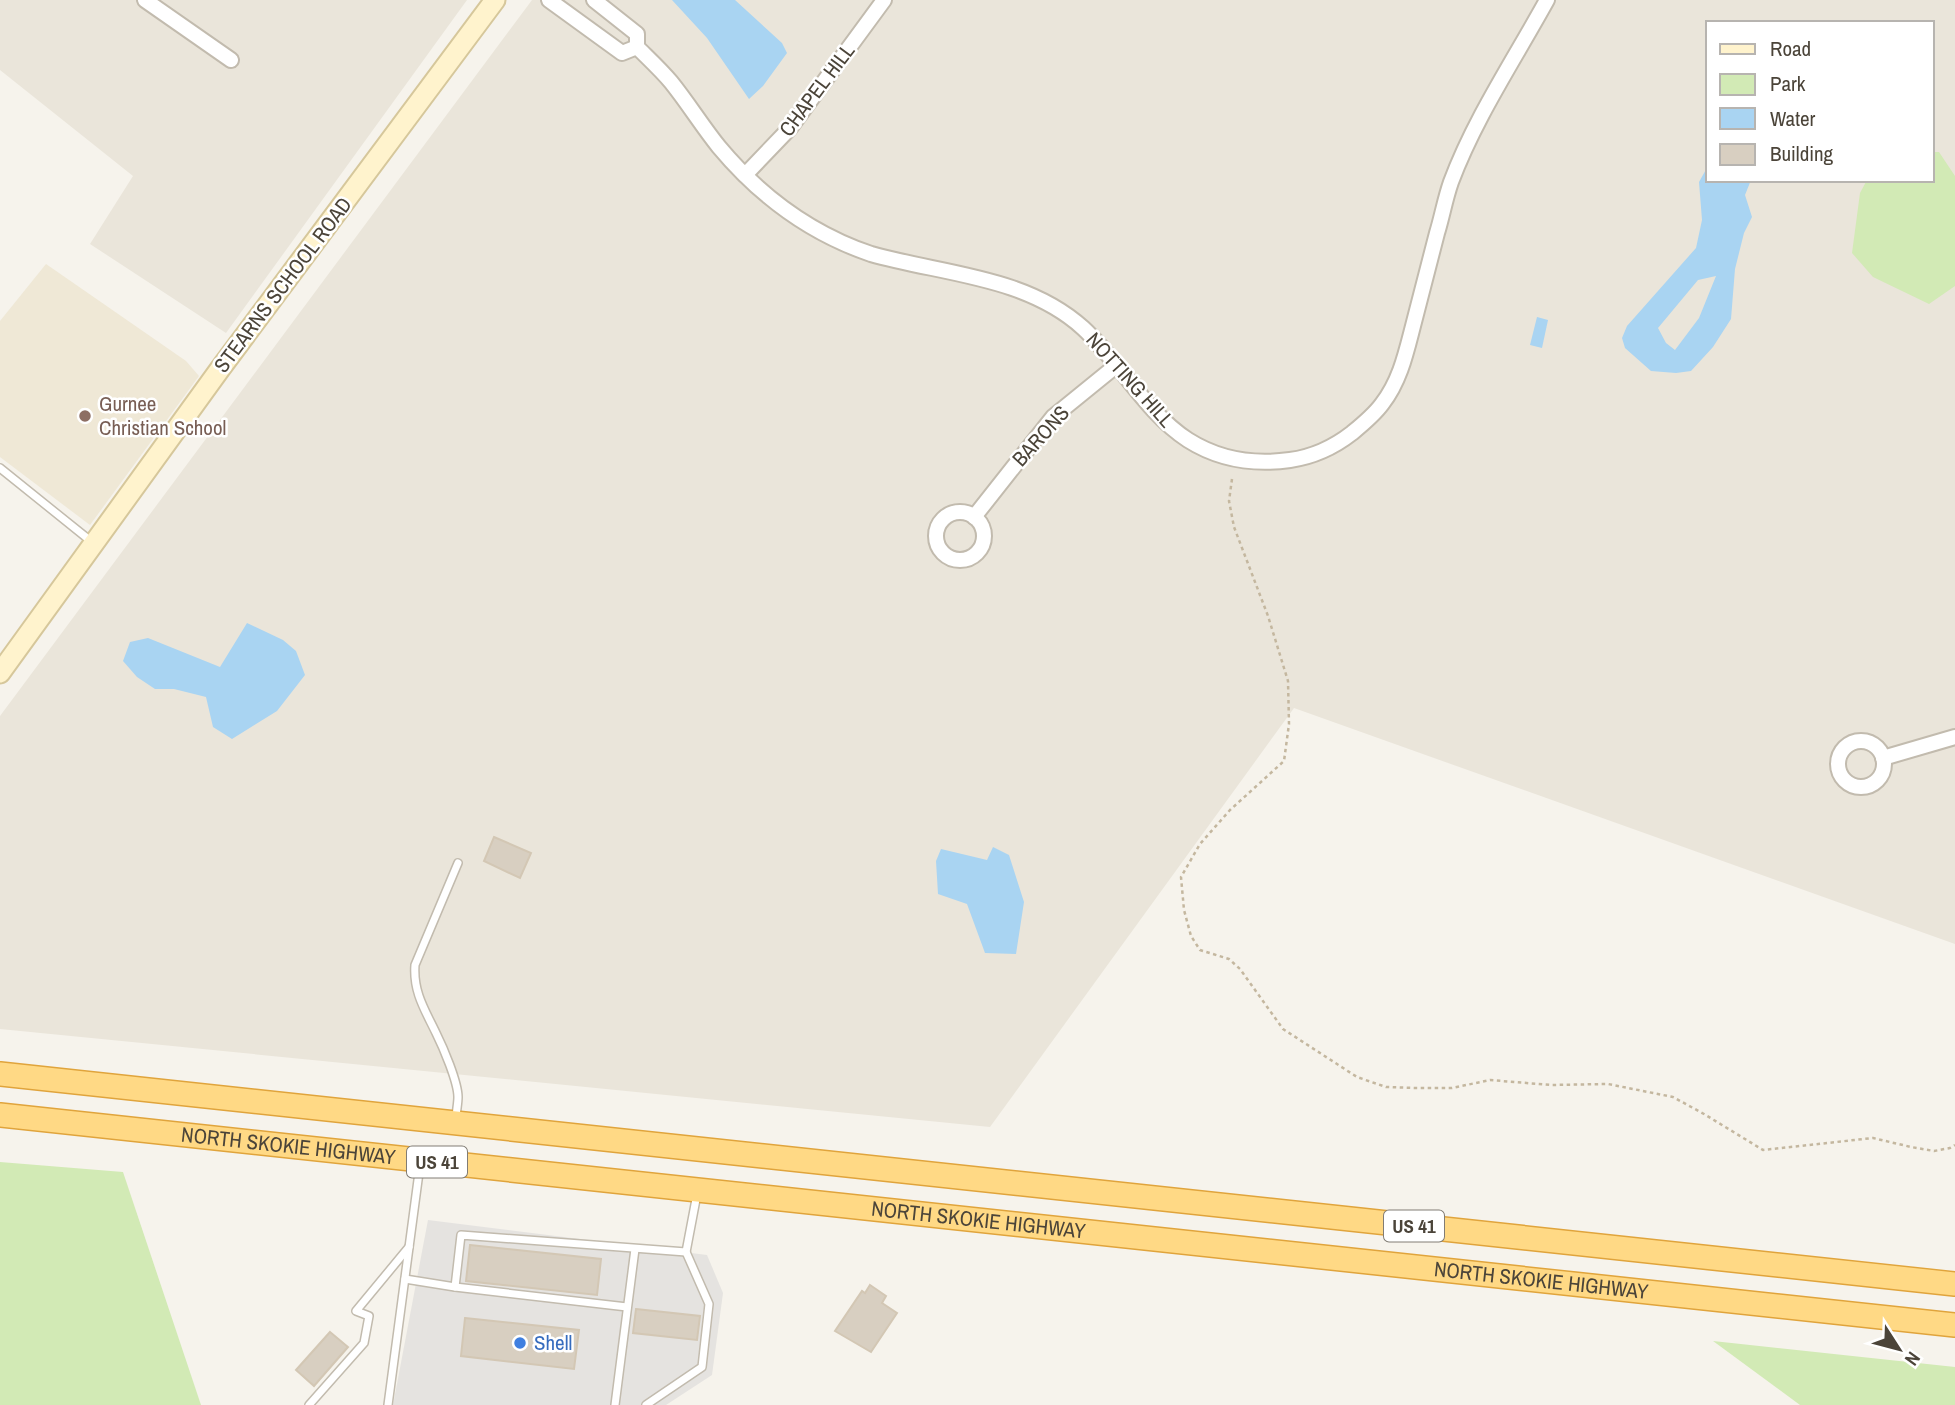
<svg xmlns="http://www.w3.org/2000/svg" width="1955" height="1405" viewBox="0 0 1955 1405" font-family="'Archivo Narrow',sans-serif">
<rect width="100%" height="100%" fill="#f6f3ec"/>
<!-- residential -->
<g fill="#eae5da" fill-rule="evenodd">
<path d="M 0,0 L 467,0 L 226,333 L 90,244 L 133,176 L 0,70 Z"/>
<path d="M 532,0 L 1955,0 L 1955,944 L 1294,708 L 990,1127 L 0,1029 L 0,716 ZM 1708,23 L 1932,23 L 1932,180 L 1708,180 Z"/>
</g>
<!-- education -->
<path fill="#efe8d6" d="M 46,264 L 186,361 L 199,376 L 90,525 L 0,457 L 0,321 Z"/>
<!-- green -->
<g fill="#d2eab5">
<path d="M 1932,152 L 1939,152 L 1955,176 L 1955,286 L 1929,304 L 1873,277 L 1852,253 L 1860,193 L 1867,180 L 1932,180 Z"/>
<path d="M 0,1162 L 123,1172 L 201,1405 L 0,1405 Z"/>
<path d="M 1713,1341 L 1955,1367 L 1955,1405 L 1800,1405 Z"/>
</g>
<!-- parking -->
<path fill="#e5e3e0" d="M 428,1220 L 707,1255 L 723,1293 L 712,1375 L 666,1405 L 393,1405 Z"/>
<!-- water -->
<g fill="#a9d4f2" fill-rule="evenodd">
<path d="M 672,0 L 735,0 L 782,43 L 787,53 L 763,86 L 749,99 L 707,38 Z"/>
<path d="M 1708,166 L 1708,180 L 1751,180 L 1745,195 L 1752,217 L 1744,233 L 1735,269 L 1731,319 L 1713,347 L 1691,371 L 1676,373 L 1651,371 L 1625,348 L 1622,338 L 1627,326 L 1696,248 L 1702,220 L 1699,182 ZM 1716,276 L 1699,318 L 1675,350 L 1666,343 L 1658,328 L 1698,280 Z"/>
<path d="M 1537,317 L 1548,320 L 1542,348 L 1530,345 Z"/>
<path d="M 247,623 L 283,640 L 296,651 L 305,675 L 277,711 L 232,739 L 213,727 L 206,697 L 174,689 L 155,689 L 137,677 L 123,661 L 130,642 L 148,638 L 220,667 Z"/>
<path d="M 993,847 L 1009,855 L 1024,902 L 1016,954 L 985,953 L 967,904 L 938,894 L 936,861 L 941,849 L 987,860 Z"/>
</g>
<!-- building -->
<g fill="#d8cfc1" stroke="#d3c7b4" stroke-width="2">
<path d="M 494,837 L 531,853 L 520,878 L 484,861 Z"/>
<path d="M 470,1245 L 601,1259 L 597,1295 L 466,1281 Z"/>
<path d="M 870,1285 L 886,1296 L 882,1303 L 897,1313 L 871,1352 L 835,1331 L 862,1291 L 865,1293 Z"/>
<path d="M 636,1309 L 700,1316 L 697,1340 L 633,1333 Z"/>
<path d="M 465,1318 L 579,1330 L 574,1369 L 461,1356 Z"/>
<path d="M 330,1332 L 348,1347 L 314,1386 L 296,1370 Z"/>
</g>
<g fill="none" stroke-linecap="round" stroke-linejoin="round">
<defs>
<g id="service">
<path d="M 0,468 L 92,542"/>
<path d="M 456,1119 C 456,1112 458,1104 458,1097 C 458,1082 443,1047 436,1033 C 425,1010 413,992 415,965 L 458,863"/>
<path d="M 405,1279 L 455,1287 L 461,1235 L 686,1252 L 697,1194"/>
<path d="M 455,1287 L 627,1307"/>
<path d="M 309,1405 L 364,1343 L 369,1316 L 356,1311 L 409,1247"/>
<path d="M 388,1405 L 420,1165"/>
<path d="M 615,1405 L 635,1249"/>
<path d="M 646,1405 L 702,1367 L 709,1304 L 686,1252"/>
</g>
<g id="minor">
<path d="M 145,0 L 231,60"/>
<path d="M 549,0 L 622,53 L 637,47"/>
<path d="M 594,0 L 637,34 L 637,47 C 649,59 661,70 671,82 C 688,103 702,126 719,147 C 760,196 809,233 871,254 C 941,274 1026,276 1083,328 C 1120,362 1146,413 1188,440 C 1218,459 1254,465 1290,460 C 1312,457 1334,447 1352,433 C 1363,424 1374,415 1382,404 C 1400,381 1406,353 1413,326 C 1421,295 1429,264 1437,233 C 1442,217 1445,199 1451,182 C 1475,118 1514,60 1547,0"/>
<path d="M 745,175 L 790,128 L 884,0"/>
<circle cx="960" cy="536" r="24"/>
<path d="M 974,517 L 1053,417 L 1117,365"/>
<circle cx="1861" cy="764" r="23"/>
<path d="M 1883,758 L 1955,737"/>
</g>
<path id="secondary" d="M 0,673 L 220,369 L 495,0"/>
<g id="trunk">
<path d="M 0,1074 L 1955,1284"/>
<path id="s1" d="M 0,1115 L 1955,1325"/>
</g>
</defs>
<!-- service casing -->
<use href="#service" stroke="#c2bbae" stroke-width="10"/>
<!-- minor casing -->
<use href="#minor" stroke="#c2bbae" stroke-width="18"/>
<!-- secondary casing -->
<use href="#secondary" stroke="#d6c79b" stroke-width="23"/>
<!-- trunk casing -->
<use href="#trunk" stroke="#e0a43c" stroke-width="26"/>
<!-- path -->
<path stroke="#c4b79f" stroke-width="2.5" stroke-dasharray="3.5 3.5" stroke-linecap="butt" d="M 1232,479 L 1229,501 L 1234,527 L 1268,616 L 1288,681 L 1289,724 L 1284,761 L 1230,810 L 1200,844 L 1181,877 L 1184,910 L 1191,936 L 1200,950 L 1229,959 L 1240,969 L 1283,1029 L 1357,1077 L 1386,1087 L 1414,1088 L 1452,1088 L 1490,1080 L 1551,1085 L 1608,1084 L 1673,1097 L 1704,1114 L 1763,1150 L 1873,1138 L 1911,1147 L 1934,1151 L 1950,1148 L 1955,1145"/>
<!-- service -->
<use href="#service" stroke="#fff" stroke-width="7"/>
<!-- minor -->
<use href="#minor" stroke="#fff" stroke-width="14"/>
<!-- secondary -->
<use href="#secondary" stroke="#fff3cd" stroke-width="19"/>
<!-- trunk -->
<use href="#trunk" stroke="#ffd985" stroke-width="23"/>
</g>
<!-- markers -->
<circle fill="#8d6e63" stroke="#fff" stroke-width="2.5" cx="85" cy="416" r="7"/>
<circle fill="#3f7fe0" stroke="#fff" stroke-width="2.5" cx="520" cy="1343" r="7"/>
<g text-anchor="middle" stroke-width="5" stroke-linejoin="round" paint-order="stroke">
<!-- shield labels -->
<g fill="#fff" stroke="#817c74" stroke-width="2">
<rect x="407" y="1146.5" width="60" height="31" rx="5"/>
<rect x="1384" y="1210.5" width="60" height="31" rx="5"/>
</g>
<g font-size="19" font-weight="bold" fill="#4b4439">
<text x="437" y="1169">US 41</text>
<text x="1414" y="1233">US 41</text>
</g>
<!-- street labels -->
<g font-size="21" fill="#4b4439" stroke="#fff">
<text transform="translate(817 90) rotate(-53)" y="7">CHAPEL HILL</text>
<text transform="translate(283 285) rotate(-53)" y="7">STEARNS SCHOOL ROAD</text>
<text transform="translate(1130 380) rotate(48)" y="7">NOTTING HILL</text>
<text transform="translate(1041 436) rotate(-48)" y="7">BARONS</text>
<text dy="7" stroke="none"><textPath href="#s1" startOffset="290">NORTH SKOKIE HIGHWAY</textPath></text>
<text dy="7" stroke="none"><textPath href="#s1" startOffset="984">NORTH SKOKIE HIGHWAY</textPath></text>
<text dy="7" stroke="none"><textPath href="#s1" startOffset="1550">NORTH SKOKIE HIGHWAY</textPath></text>
</g>
<!-- education labels -->
<g font-size="21" fill="#785e54" stroke="#fff" text-anchor="start">
<text x="99" y="411">Gurnee<tspan x="99" dy="24">Christian School</tspan></text>
</g>
<!-- shop labels -->
<g font-size="21" fill="#366cbe" stroke="#fff" text-anchor="start">
<text x="534" y="1350">Shell</text>
</g>
</g>
<!-- legend -->
<rect x="1706" y="21" width="228" height="161" fill="#ffffff" stroke="#b7b4b0" stroke-width="2"/>
<rect x="1720" y="44" width="35" height="10" fill="#fff3cd" stroke="#b7b4b0" stroke-width="2"/>
<text x="1770" y="56" font-size="21" fill="#4b4439">Road</text>
<rect x="1720" y="74" width="35" height="21" fill="#d2eab5" stroke="#b7b4b0" stroke-width="2"/>
<text x="1770" y="91" font-size="21" fill="#4b4439">Park</text>
<rect x="1720" y="108" width="35" height="21" fill="#a9d4f2" stroke="#b7b4b0" stroke-width="2"/>
<text x="1770" y="126" font-size="21" fill="#4b4439">Water</text>
<rect x="1720" y="144" width="35" height="21" fill="#d8cfc1" stroke="#b7b4b0" stroke-width="2"/>
<text x="1770" y="161" font-size="21" fill="#4b4439">Building</text>
<!-- north arrow -->
<g transform="translate(1899 1349) rotate(126)" stroke="#ffffff" stroke-width="5" paint-order="stroke">
<path d="M0-5L12 26L0 18L-12 26Z" fill="#4b4439"/>
<text y="-10" font-size="19" font-weight="bold" text-anchor="middle" fill="#4b4439">N</text>
</g>
</svg>
